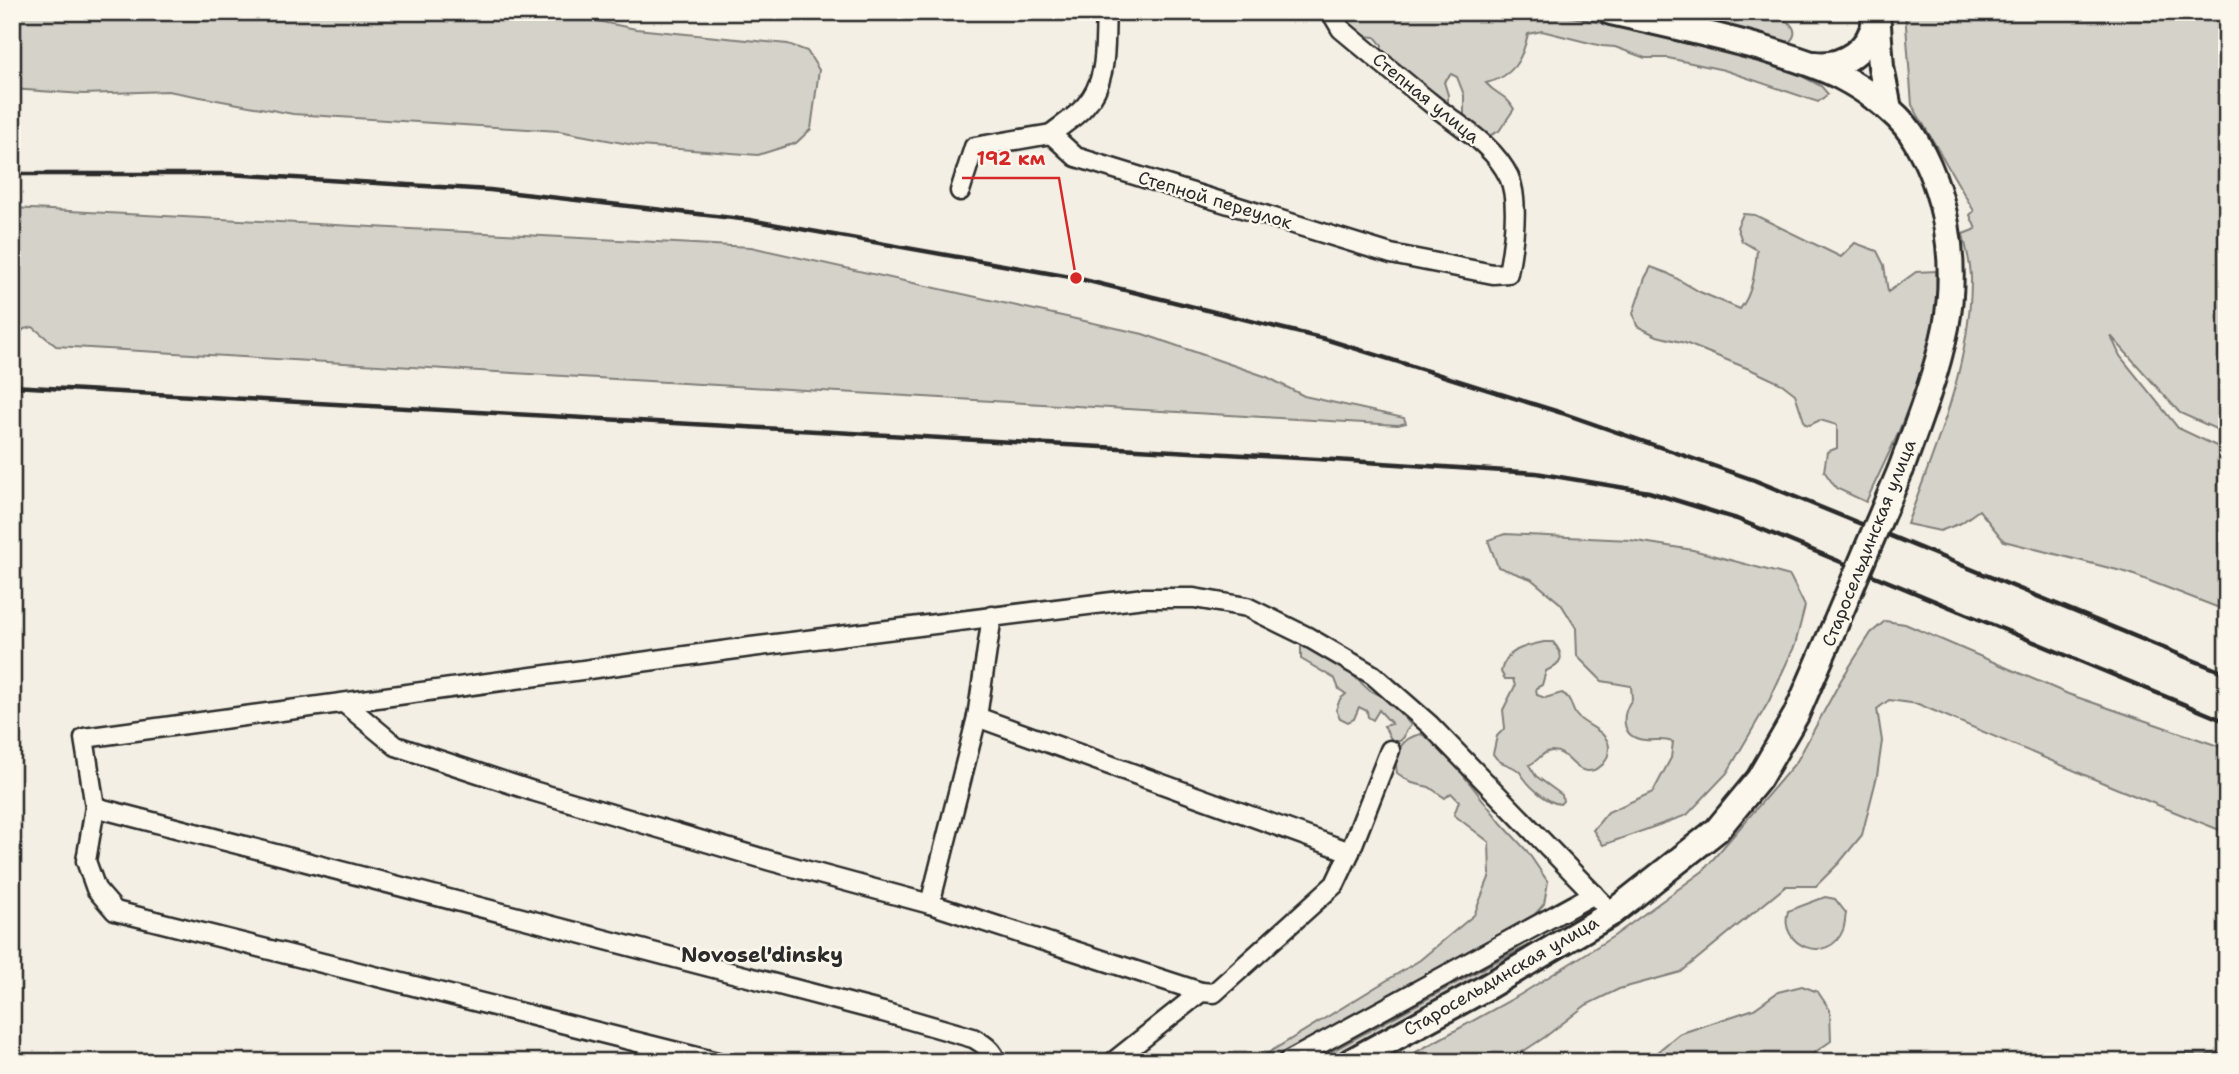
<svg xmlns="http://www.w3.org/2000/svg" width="2239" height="1074" viewBox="0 0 2239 1074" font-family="'Shantell Sans',sans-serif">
<rect width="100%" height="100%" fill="#f3efe4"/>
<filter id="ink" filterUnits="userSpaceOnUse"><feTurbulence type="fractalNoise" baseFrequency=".0143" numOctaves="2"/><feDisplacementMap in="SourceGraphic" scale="14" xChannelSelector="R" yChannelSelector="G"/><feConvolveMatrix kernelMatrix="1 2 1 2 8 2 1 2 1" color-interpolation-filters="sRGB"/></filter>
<g filter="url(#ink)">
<!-- green -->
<g fill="#d5d2c9" stroke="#807e7a" stroke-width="2">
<path d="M 12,12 L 553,12 L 636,29 L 788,44 L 807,51 L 819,70 L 811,129 L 796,143 L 758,155 L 639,146 L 559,131 L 293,114 L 168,91 L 83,94 L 12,89 Z"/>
<path d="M 1329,12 L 1548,12 L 1621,27 L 1790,70 L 1821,86 L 1828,94 L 1818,102 L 1724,70 L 1668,58 L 1645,58 L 1615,47 L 1602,46 L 1542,31 L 1528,34 C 1522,60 1513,77 1486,83 C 1497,96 1505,93 1514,109 L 1499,131 L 1489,136 L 1464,118 L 1464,95 L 1457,77 L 1451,74 L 1444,82 L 1448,95 L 1448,109 L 1380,57 L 1382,45 L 1375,37 L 1355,35 C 1351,22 1340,17 1329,12 Z"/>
<path d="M 1659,12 L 1770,12 C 1784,18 1806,29 1787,44 Z"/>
<path d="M 1905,12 L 2227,12 L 2227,434 L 2180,413 L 2111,336 L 2120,356 L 2178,428 L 2227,451 L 2227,611 L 2129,573 L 2004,541 L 1979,510 L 1961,523 L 1940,531 L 1907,524 C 1936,446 1970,366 1971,282 C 1972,266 1966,249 1963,234 L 1976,229 L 1970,215 L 1974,211 L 1912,105 Z"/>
<path d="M 12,208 L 751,247 L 1143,334 L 1267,377 L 1304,396 L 1404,418 L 1406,423 L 1398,425 L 56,346 L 33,327 L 24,329 L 12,342 Z"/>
<path d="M 1743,214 L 1755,215 L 1841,257 L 1855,243 L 1877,251 L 1884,265 L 1888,292 L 1916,272 L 1936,271 L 1937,299 L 1933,333 L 1918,382 L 1897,436 L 1866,502 L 1836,488 L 1824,471 L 1827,452 L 1837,448 L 1837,425 L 1820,420 L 1810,425 L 1805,424 L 1795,394 L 1782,384 L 1754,371 L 1685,343 L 1657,336 L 1637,326 L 1633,313 L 1645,278 L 1651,267 L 1667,273 L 1700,292 L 1740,309 C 1753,294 1755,269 1757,250 L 1742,241 L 1737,227 Z"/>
<path d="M 1505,534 L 1630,540 L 1693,550 L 1790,576 L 1805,606 L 1795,645 L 1769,701 L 1727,773 L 1687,815 L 1603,845 L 1593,830 L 1608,812 L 1653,792 L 1671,758 L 1673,742 C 1662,738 1656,741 1645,740 C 1620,738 1621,715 1632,699 L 1631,686 L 1602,681 L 1577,656 L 1576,628 L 1561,604 L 1531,579 L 1498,567 L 1488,540 Z"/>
<path d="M 1885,621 L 1905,624 L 2068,694 L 2227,749 L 2227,833 L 2113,787 L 1918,704 L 1889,700 L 1877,709 L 1882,741 L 1877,776 L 1862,835 L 1839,863 L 1816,886 L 1786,886 L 1681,972 L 1619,989 L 1586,1005 L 1545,1037 L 1507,1062 L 1398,1062 L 1518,996 L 1614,936 L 1703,871 L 1797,761 L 1841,680 L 1871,633 Z"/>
<path d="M 1544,642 L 1553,642 C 1566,657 1562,663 1546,671 L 1542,685 L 1536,688 L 1537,695 L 1545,698 L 1562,693 C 1572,698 1570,706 1576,715 C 1582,723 1596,727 1603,735 C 1609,741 1610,746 1608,755 C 1606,763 1602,767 1594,770 C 1574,776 1570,751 1552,751 C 1542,751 1538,762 1529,765 L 1536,776 L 1562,795 L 1563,801 L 1560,804 C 1548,803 1531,788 1524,778 C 1520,773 1521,772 1516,769 C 1507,763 1500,765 1493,754 L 1497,736 L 1505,728 L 1503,710 L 1515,686 L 1513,679 L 1505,679 L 1501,672 C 1505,650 1524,646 1544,642 Z"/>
<path d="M 1307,643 L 1343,666 L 1370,691 L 1388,698 L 1398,706 L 1401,714 L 1411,725 L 1405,733 L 1404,737 L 1400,741 L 1392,741 L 1384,726 L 1392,724 L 1379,710 L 1373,720 L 1368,717 L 1367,711 L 1359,707 L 1354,719 L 1348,722 L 1340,718 L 1336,710 L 1340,699 L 1346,694 L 1339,689 L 1335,679 L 1301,659 L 1301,647 Z"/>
<path d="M 1421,734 L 1438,743 L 1502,824 L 1527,851 L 1548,882 L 1544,904 L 1530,920 L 1288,1055 L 1271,1061 L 1265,1055 L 1420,960 L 1474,915 L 1490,875 L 1489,842 L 1454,815 L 1459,801 L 1451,793 L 1445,798 L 1429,787 L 1412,783 L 1397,773 C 1393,753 1401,738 1421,734 Z"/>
<path d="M 1825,897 L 1835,899 L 1846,913 C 1845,918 1845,925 1843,930 C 1829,966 1777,946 1788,911 Z"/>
<path d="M 1529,945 L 1532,946 L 1342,1062 L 1312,1062 L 1489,965 Z"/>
<path d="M 1802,986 L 1818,992 L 1830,1010 L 1831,1041 L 1801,1062 L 1645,1062 L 1679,1034 L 1754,1009 L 1778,992 Z"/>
</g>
<!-- water -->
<path fill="#aca9a2" stroke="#787772" stroke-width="2" d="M 2168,1054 L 2227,1054 L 2227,1062 L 2077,1062 Z"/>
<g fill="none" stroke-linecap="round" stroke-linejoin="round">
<defs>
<g id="street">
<path d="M 1051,134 C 1062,125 1076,117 1085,106 C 1109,80 1104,45 1106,12"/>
<path d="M 960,191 L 974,147 L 1051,134 L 1076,157 L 1391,254 L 1493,274 L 1508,273 C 1513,247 1520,202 1509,177 C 1493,144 1459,126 1432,104 C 1401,79 1371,54 1341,29 L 1331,12"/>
<path d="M 344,703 L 396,746 L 533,791 L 771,861 L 930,904 L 1201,992 L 1113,1062"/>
<path d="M 977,717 L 1350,852"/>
<path d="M 95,807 L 883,1012 L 973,1038 C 982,1043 994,1050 996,1062"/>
<path d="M 930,904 L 977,717 L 992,616"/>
<path d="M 1201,992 L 1214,993 L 1335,884 L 1350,852 L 1390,750"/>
<path d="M 717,1062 L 115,911 L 96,889 L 86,861 L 95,807 L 84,738 L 751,647 L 1144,598 L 1194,598 L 1247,607 L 1306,636 L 1373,675 L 1430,725 L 1612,913"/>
<path d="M 1287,1062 L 1594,894"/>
</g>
<g id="secondary">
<path d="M 1611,12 C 1661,23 1711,34 1761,48 C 1787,56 1816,64 1841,77 C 1864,89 1896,111 1911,133 C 1947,189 1958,262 1946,327 C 1936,376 1918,423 1901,469"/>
<path d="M 1877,12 L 1881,67 L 1889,109"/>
<path d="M 1814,64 C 1843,68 1871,49 1875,19"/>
<path d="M 1350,1062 L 1485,988 L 1612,913 L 1717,830 L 1759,779 L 1796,715 L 1835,625"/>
</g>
</defs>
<!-- street casing -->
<use href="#street" stroke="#2b2b2b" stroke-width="23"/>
<!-- secondary casing -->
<use href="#secondary" stroke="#2b2b2b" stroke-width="30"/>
<!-- street -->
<use href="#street" stroke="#fbf7ec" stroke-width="18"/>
<!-- secondary -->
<use href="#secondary" stroke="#fbf7ec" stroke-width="24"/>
<!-- rail -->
<g stroke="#2b2b2b" stroke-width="4.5">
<path d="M 12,174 L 229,174 L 490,190 L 750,220 L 1076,278 L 1325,339 L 1562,413 L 1754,480 L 2227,674"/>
<path d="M 12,386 L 1335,460 L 1536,473 L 1649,492 L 1737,519 L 2227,722"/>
</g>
<defs>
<path id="secondary-bridge" d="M 1835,625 L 1901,469"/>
</defs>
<!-- secondary-bridge casing -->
<use href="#secondary-bridge" stroke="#2b2b2b" stroke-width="30" stroke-linecap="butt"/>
<!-- secondary-bridge -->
<use href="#secondary-bridge" stroke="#fbf7ec" stroke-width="24"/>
</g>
</g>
<g text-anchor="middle" stroke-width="5" stroke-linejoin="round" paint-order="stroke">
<!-- street labels -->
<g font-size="18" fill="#2b2b2b" stroke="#fbf7ec">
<text transform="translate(1426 98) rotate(39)" y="6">Степная улица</text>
<text transform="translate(1215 200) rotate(17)" y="6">Степной переулок</text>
<text transform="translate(1869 543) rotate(-68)" y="6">Старосельдинская улица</text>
<text transform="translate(1501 976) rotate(-30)" y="6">Старосельдинская улица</text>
</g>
<!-- quarter labels -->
<g font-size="21" font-weight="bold" fill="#2b2b2b" stroke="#fbf7ec">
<text x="762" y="962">Novosel'dinsky</text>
</g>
</g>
<!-- callouts -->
<path fill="none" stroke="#d62828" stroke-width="2.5" d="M1076 278L1059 178H962"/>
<circle fill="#d62828" stroke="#fbf7ec" stroke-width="2.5" cx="1076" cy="278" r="7"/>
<g font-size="19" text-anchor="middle" font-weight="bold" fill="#d62828" stroke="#fbf7ec" stroke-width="5" stroke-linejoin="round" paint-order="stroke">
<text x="1011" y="165">192 км</text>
</g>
<!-- margin -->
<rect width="2239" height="1074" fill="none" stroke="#fbf7ec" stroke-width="42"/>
<rect x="21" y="21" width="2197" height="1032" fill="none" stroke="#2b2b2b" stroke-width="2.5" filter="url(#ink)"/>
</svg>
